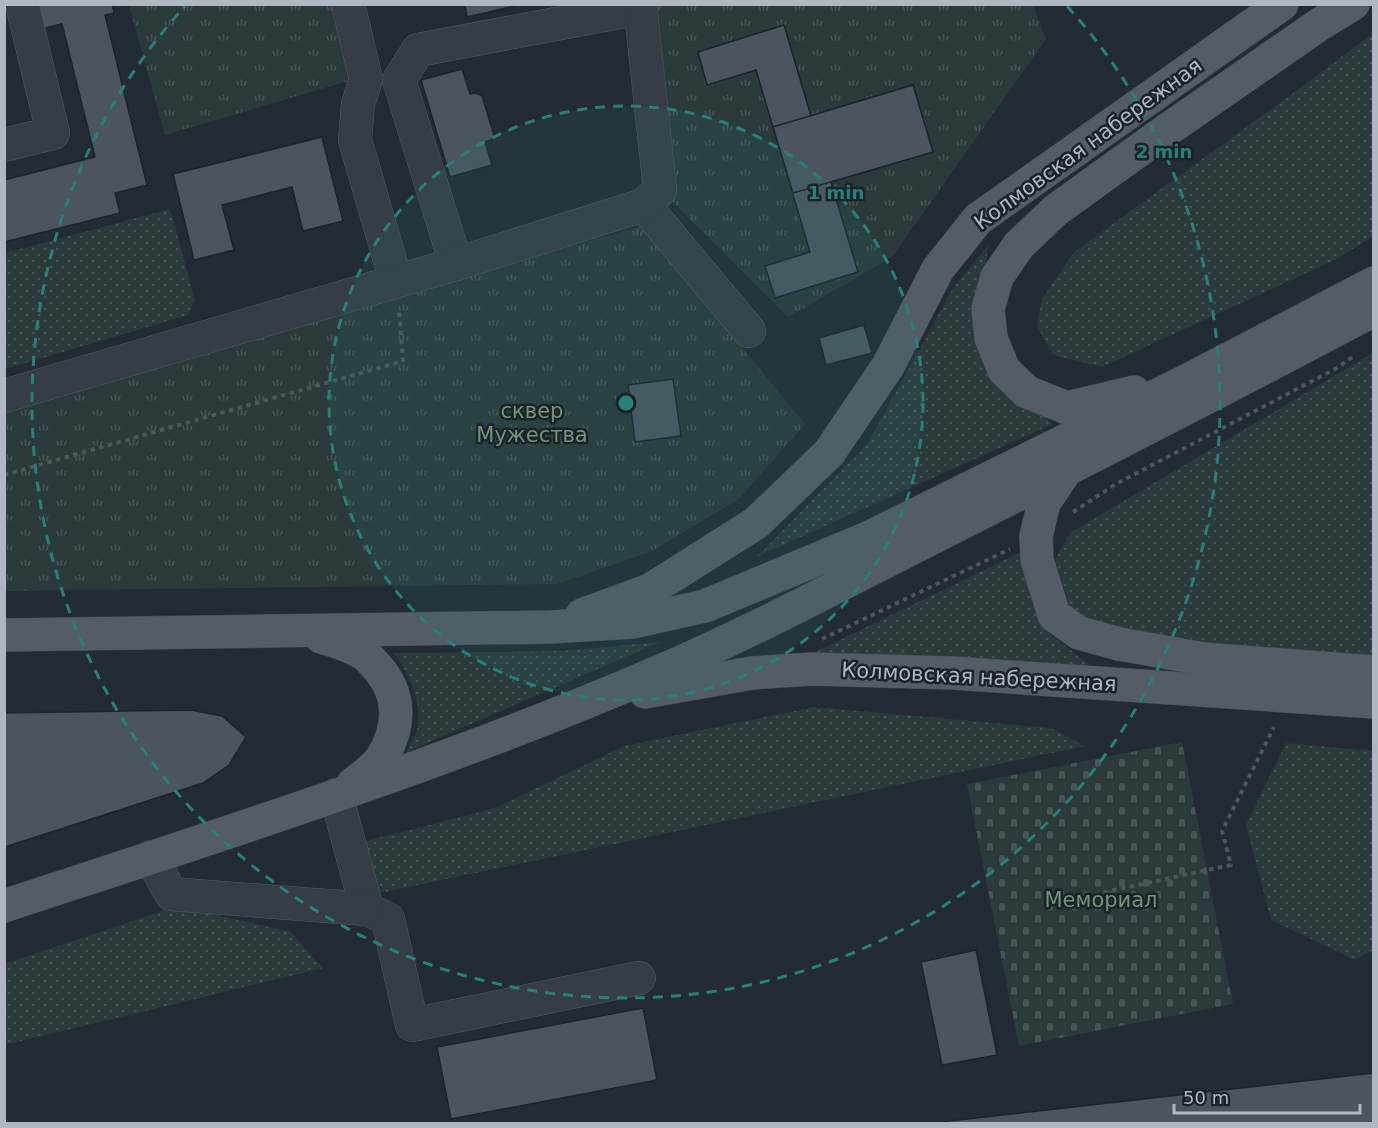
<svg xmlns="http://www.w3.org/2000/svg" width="1378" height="1128" viewBox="0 0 1378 1128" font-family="'DejaVu Sans',sans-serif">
<defs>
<pattern id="grass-dots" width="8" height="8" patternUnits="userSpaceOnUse" patternTransform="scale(1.5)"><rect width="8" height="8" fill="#2b3b3b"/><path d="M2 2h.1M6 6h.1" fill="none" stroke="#475556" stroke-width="1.8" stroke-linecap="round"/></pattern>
<pattern id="cemetery-stones" width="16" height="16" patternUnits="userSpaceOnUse" patternTransform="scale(1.5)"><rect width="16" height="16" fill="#2b3b3b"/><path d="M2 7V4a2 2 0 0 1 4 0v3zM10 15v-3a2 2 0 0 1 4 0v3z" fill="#475556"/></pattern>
<pattern id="park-tufts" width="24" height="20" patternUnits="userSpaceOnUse" patternTransform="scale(1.5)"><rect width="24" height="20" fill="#2b3b3b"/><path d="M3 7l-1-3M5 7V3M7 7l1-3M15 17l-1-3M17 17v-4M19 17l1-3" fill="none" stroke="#475556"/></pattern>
</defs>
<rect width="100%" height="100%" fill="#232b35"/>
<!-- grass -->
<g fill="url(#grass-dots)">
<path d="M 1373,33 L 1373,236 L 1339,258 L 1102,367 L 1053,355 L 1037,326 L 1042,299 L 1074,252 L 1299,89 Z"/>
<path d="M 170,209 L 195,300 L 188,315 L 5,369 L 5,253 Z"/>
<path d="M 989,244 L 977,312 L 992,376 L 1053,424 L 758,556 L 868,443 L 953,288 Z"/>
<path d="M 1373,353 L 1373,659 L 1209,649 L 1110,632 L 1071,611 L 1055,559 L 1070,533 Z"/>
<path d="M 1025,550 L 1031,586 L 1049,633 L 1097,671 L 799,660 Z"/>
<path d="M 660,642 L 406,752 C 410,744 417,734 418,725 C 421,698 409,674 394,653 L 563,651 Z"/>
<path d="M 814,707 L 1051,728 L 1085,746 L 375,894 L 363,842 L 495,808 L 624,746 Z"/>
<path d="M 1286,743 L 1373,751 L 1373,950 L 1355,960 L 1271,920 L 1246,825 Z"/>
<path d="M 177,906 L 291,932 L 323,968 L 5,1045 L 4,964 Z"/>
</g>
<!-- cemetery -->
<path fill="url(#cemetery-stones)" d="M 1182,742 L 1233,1004 L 1019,1046 L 967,784 Z"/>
<!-- park -->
<g fill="url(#park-tufts)">
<path d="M 129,5 L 336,5 L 355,79 L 165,135 Z"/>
<path d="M 650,5 L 1033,5 L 1046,39 L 892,257 L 788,317 L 671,200 Z"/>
<path d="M 642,226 L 805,424 L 739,499 L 652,551 L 557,584 L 5,591 L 5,406 Z"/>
</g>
<!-- building -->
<g fill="#4b5560" stroke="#1d242c" stroke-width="1.5">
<path d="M 35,4 L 112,4 L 114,13 L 105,15 L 147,185 L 115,193 L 120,213 L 4,242 L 4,180 L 95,157 L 62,24 L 41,29 Z"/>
<path d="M 465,4 L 523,4 L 467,17 Z"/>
<path d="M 784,25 L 811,116 L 913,85 L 933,152 L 831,182 L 858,272 L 775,298 L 765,266 L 810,252 L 756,70 L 707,85 L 698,52 Z"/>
<path d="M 462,69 L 470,94 L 476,93 L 482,96 L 494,135 L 491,140 L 485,142 L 492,165 L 450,177 L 421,80 Z"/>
<path d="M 913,85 L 933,152 L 793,193 L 773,127 Z"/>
<path d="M 322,137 L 343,221 L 303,231 L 292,187 L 222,205 L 234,250 L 194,260 L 173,174 Z"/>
<path d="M 864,325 L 872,353 L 826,365 L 819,338 Z"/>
<path d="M 673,379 L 681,436 L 635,442 L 628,385 Z"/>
<path d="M 191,710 L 222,716 L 246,737 L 229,765 L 203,783 L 5,847 L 4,713 Z"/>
<path d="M 976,950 L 997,1055 L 942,1065 L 921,962 Z"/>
<path d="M 643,1008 L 657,1080 L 451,1119 L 437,1047 Z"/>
<path d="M 1374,1073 L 1374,1124 L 923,1124 Z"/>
</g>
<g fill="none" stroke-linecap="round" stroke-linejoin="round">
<defs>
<g id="minor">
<path d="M 348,4 L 366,79 L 358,104 L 355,140 L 396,281"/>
<path d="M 4,145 L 53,133 L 22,4"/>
<path d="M 644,205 L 749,331"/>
<path d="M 456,264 L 399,80 L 418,50 L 641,8"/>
<path d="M 4,396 L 456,264 L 644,205 L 660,190 L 640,4"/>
<path d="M 336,795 L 367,909 L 388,919 L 412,1025 L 639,978"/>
<path d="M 151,857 L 171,894 L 367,909"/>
</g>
<g id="major">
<path d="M 1134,392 L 1067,408 L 1027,392 L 1004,370 L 991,338 L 988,309 L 997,277 L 1019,245 L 1056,210 L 1160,135 L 1320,24 L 1353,4"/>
<path d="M 1066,470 L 1044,503 L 1036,536 L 1037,560 L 1054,615 L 1079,633 L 1119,644 L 1204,659 L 1374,672"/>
<path d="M 582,615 L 650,590 L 756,523 L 829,453 L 888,366 L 938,269 L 978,219 L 1282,4"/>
<path d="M 4,635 L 551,627 L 633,622 L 705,606 L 868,538 L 1192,378 L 1374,283"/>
<path d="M 321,637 C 336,641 351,646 364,654 C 369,657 373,663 377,667 C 401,694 401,725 383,756 C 377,767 363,776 353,784"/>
<path d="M 645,692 L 752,673 L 812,669 L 953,673 L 1374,702"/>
<path d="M 4,906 C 223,834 445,764 656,673 C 750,633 841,584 932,538 C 1080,463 1227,388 1374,310"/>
</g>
</defs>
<!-- minor casing -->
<use href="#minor" stroke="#545a63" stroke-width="34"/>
<!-- major casing -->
<use href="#major" stroke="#3f464f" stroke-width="34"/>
<!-- path -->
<g stroke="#49585a" stroke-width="4" stroke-dasharray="4.5 4.5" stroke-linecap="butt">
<path d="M 4,475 L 403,361 L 399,311"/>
<path d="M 1073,512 L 1116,484 L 1337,368 L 1355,355"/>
<path d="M 822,639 L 1010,549"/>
<path d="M 1077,898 L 1231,865 L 1222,831 L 1274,727"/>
</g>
<!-- minor -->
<use href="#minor" stroke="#363d45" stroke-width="33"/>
<!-- major -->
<use href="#major" stroke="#545c65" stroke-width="33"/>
</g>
<!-- distance rings -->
<circle cx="626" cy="403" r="297" fill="#27807b" fill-opacity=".12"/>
<g fill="none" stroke="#27807b" stroke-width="3" stroke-dasharray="10 8">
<circle cx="626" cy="403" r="297"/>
<path d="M1067 6A594 594 0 1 1 185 6"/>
</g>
<g text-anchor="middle" stroke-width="5" stroke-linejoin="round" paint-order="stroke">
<!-- street labels -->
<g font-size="21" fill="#b1b7c2" stroke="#1b222a">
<text transform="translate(1088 144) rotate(-36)" y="7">Колмовская набережная</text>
<text transform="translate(979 677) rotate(3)" y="7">Колмовская набережная</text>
</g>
<!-- park labels -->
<g font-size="21" fill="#72957a" stroke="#1b222a">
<text x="532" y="418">сквер<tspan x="532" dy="24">Мужества</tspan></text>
<text x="1101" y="907">Мемориал</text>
</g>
</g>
<circle cx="626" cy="403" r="9" fill="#27807b" stroke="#1b222a" stroke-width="3"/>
<g font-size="18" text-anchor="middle" font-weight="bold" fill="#27807b" stroke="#1b222a" stroke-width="5" stroke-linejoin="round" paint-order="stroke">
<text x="1164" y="158">2 min</text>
<text x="836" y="199">1 min</text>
</g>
<!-- border -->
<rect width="1378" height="1128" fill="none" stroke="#b1b7c2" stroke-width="12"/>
<!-- scale -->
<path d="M1174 1104v9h186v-9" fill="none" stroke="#b1b7c2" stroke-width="3"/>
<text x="1183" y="1104" font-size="18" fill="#b1b7c2" stroke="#1b222a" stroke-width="4.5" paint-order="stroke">50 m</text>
</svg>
